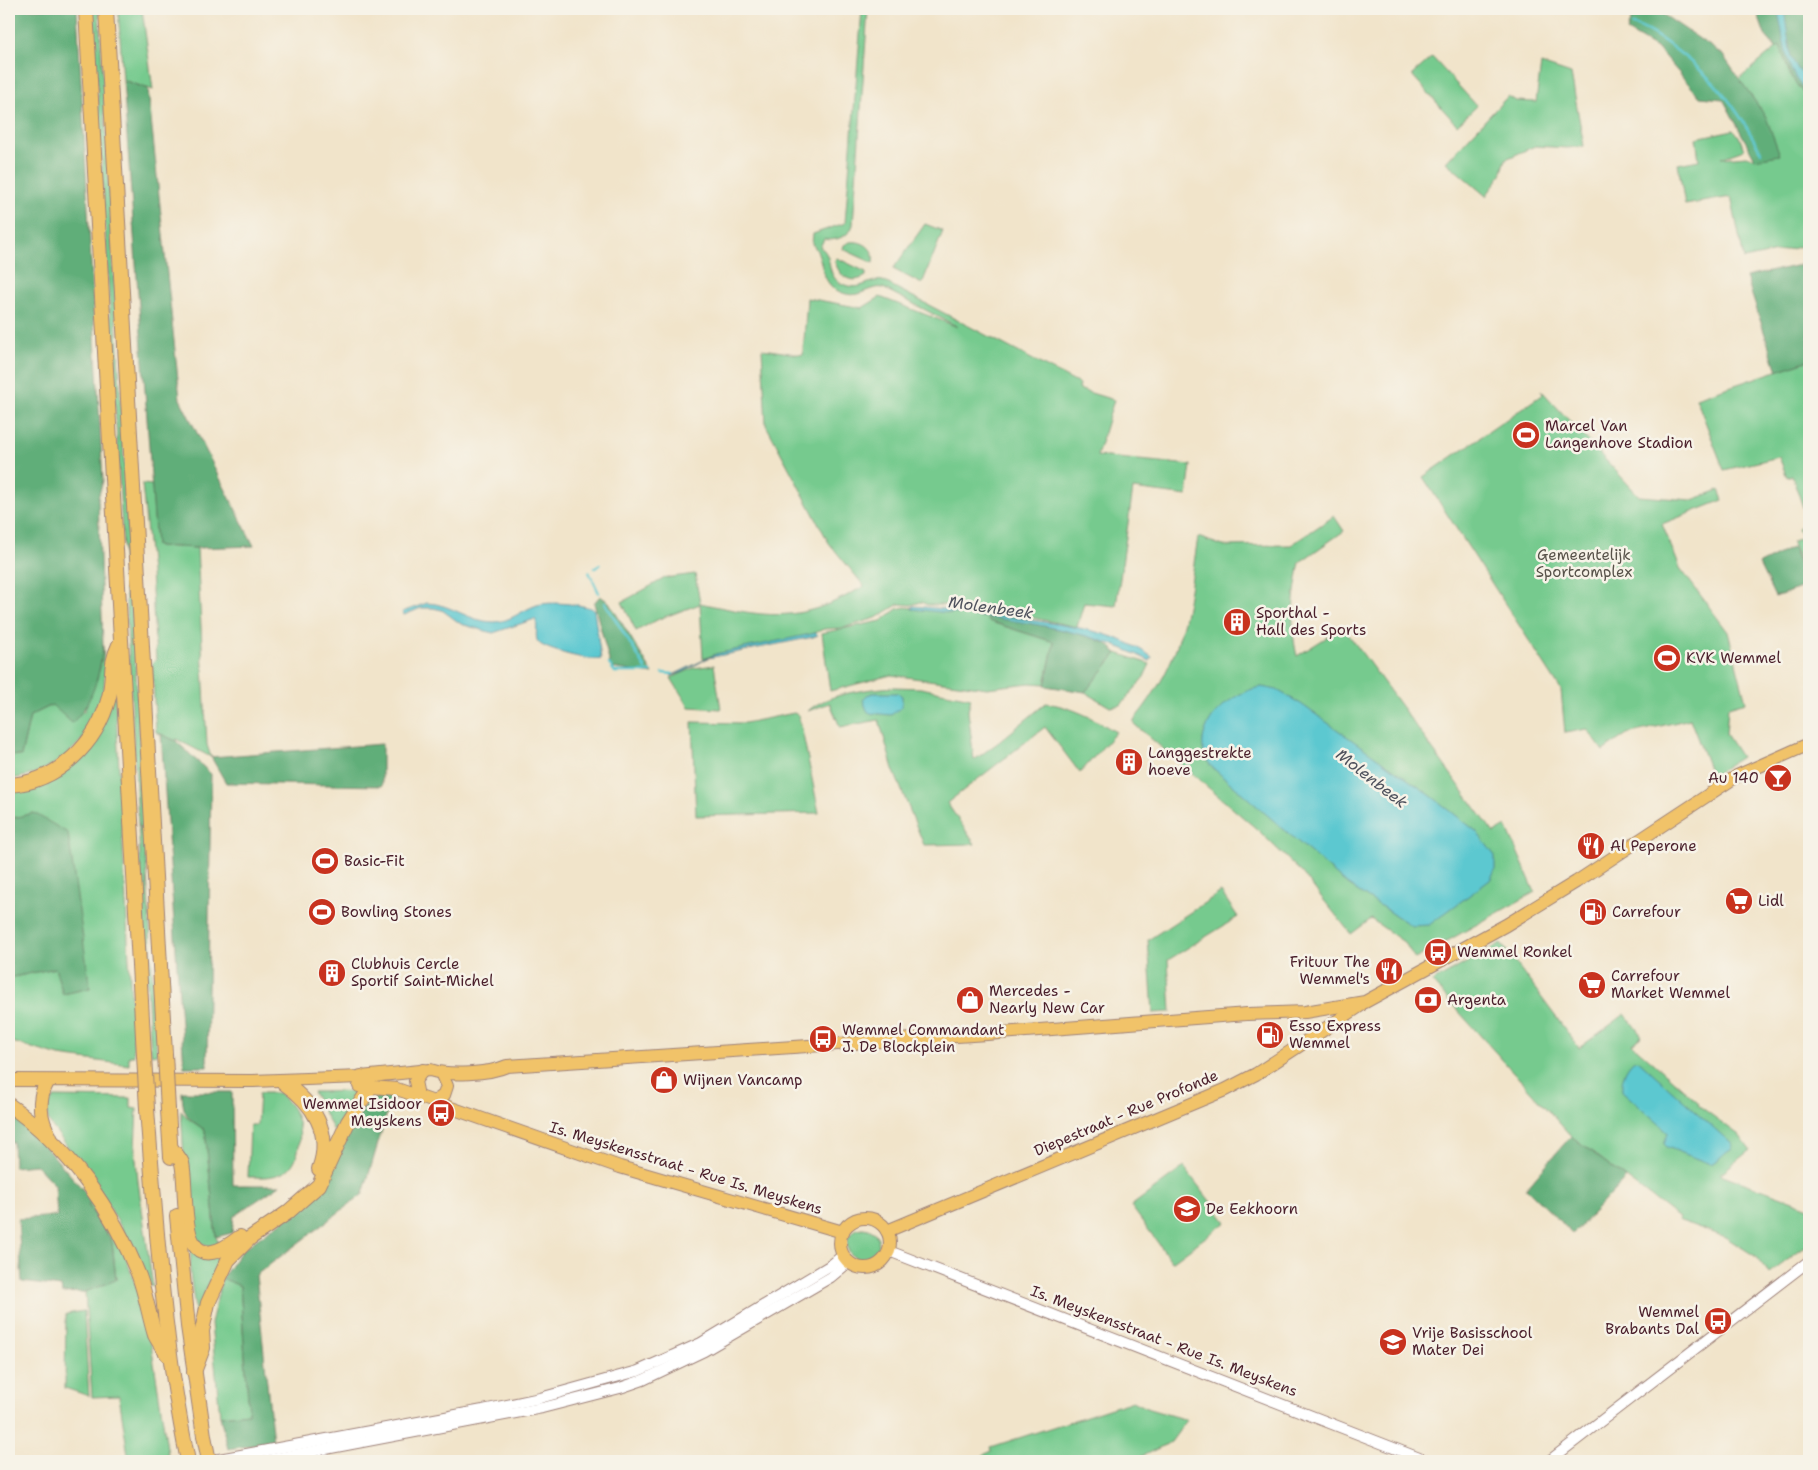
<svg xmlns="http://www.w3.org/2000/svg" width="1818" height="1470" viewBox="0 0 1818 1470" font-family="'Shantell Sans',sans-serif">
<rect width="100%" height="100%" fill="#f7f3e8"/>
<filter id="ink" filterUnits="userSpaceOnUse"><feTurbulence type="fractalNoise" baseFrequency=".02" numOctaves="2"/><feDisplacementMap in="SourceGraphic" scale="10" xChannelSelector="R" yChannelSelector="G"/><feConvolveMatrix kernelMatrix="1 2 1 2 8 2 1 2 1" color-interpolation-filters="sRGB"/></filter>
<filter id="wash" filterUnits="userSpaceOnUse"><feTurbulence type="fractalNoise" baseFrequency=".0096" numOctaves="4" result="noise"/><feDisplacementMap in="SourceGraphic" scale="20" xChannelSelector="R" yChannelSelector="G"/><feGaussianBlur stdDeviation="1.12" result="paint"/><feColorMatrix in="noise" values="0 0 0 0 0 0 0 0 0 0 0 0 0 0 0 0 0 1.4 0 .05"/><feComposite in="paint" operator="in"/></filter>
<g filter="url(#wash)">
<rect width="100%" height="100%" fill="#f1e4ca"/>
<!-- green -->
<g fill="#76ca8e" stroke="#60745c">
<path d="M 93,9 L 99,9 L 157,1054 L 151,1055 Z"/>
<path d="M 118,9 L 142,9 L 153,90 L 123,80 Z"/>
<path d="M 862,9 L 868,9 L 853,225 C 850,236 835,242 824,239 L 820,247 C 836,257 822,279 848,286 C 862,290 871,278 883,281 L 1079,384 L 1078,389 L 1114,400 L 1097,456 L 1191,465 L 1187,496 L 1133,489 L 1116,606 L 1084,603 L 1077,627 L 1009,613 L 988,612 L 956,605 L 928,605 L 921,602 L 911,605 L 899,604 L 876,618 L 843,628 L 824,629 L 810,635 L 716,654 L 703,659 L 700,604 L 659,619 L 636,631 L 622,602 L 665,578 L 695,574 L 700,603 C 769,618 801,624 864,586 L 829,543 L 766,425 L 762,349 L 803,355 L 807,298 L 862,308 L 880,297 L 958,327 L 883,288 C 871,285 860,298 846,294 C 816,286 827,259 812,244 L 813,234 L 845,223 Z"/>
<path d="M 1780,45 L 1790,75 L 1809,101 L 1809,245 L 1744,259 L 1731,197 L 1685,205 L 1678,164 L 1699,160 L 1696,138 L 1733,130 L 1739,136 L 1744,150 L 1721,158 L 1747,156 L 1755,159 L 1766,117 L 1739,79 Z"/>
<path d="M 1432,57 L 1477,106 L 1457,125 L 1412,75 Z"/>
<path d="M 1541,64 L 1571,74 L 1584,146 L 1568,148 L 1535,146 L 1506,159 L 1501,175 L 1486,196 L 1446,162 L 1508,96 L 1516,101 L 1536,102 Z"/>
<path d="M 925,224 L 943,231 L 922,284 L 893,269 Z"/>
<path d="M 850,242 C 863,240 876,249 873,263 L 843,249 L 844,245 Z"/>
<path d="M 837,258 L 866,272 L 866,276 C 852,285 838,277 835,260 Z"/>
<path d="M 1809,360 L 1809,581 L 1792,542 L 1801,537 L 1798,528 L 1808,522 L 1792,475 L 1787,477 L 1779,457 L 1724,470 L 1696,398 Z"/>
<path d="M 1541,390 L 1639,496 L 1692,500 L 1719,490 L 1723,500 L 1662,524 L 1680,568 L 1728,632 L 1746,702 L 1728,707 L 1726,734 L 1741,757 L 1712,776 L 1690,719 L 1627,734 L 1603,751 L 1587,729 L 1565,733 L 1561,690 L 1423,477 L 1543,394 Z"/>
<path d="M 142,484 L 152,485 L 156,546 L 197,548 L 207,745 L 211,757 L 176,739 L 176,741 L 156,732 L 152,664 L 156,660 L 151,572 Z"/>
<path d="M 1334,516 L 1344,531 L 1300,562 C 1294,595 1289,623 1297,656 L 1343,627 L 1494,833 L 1506,826 L 1535,892 L 1415,959 L 1405,943 L 1371,919 L 1351,934 L 1302,873 L 1259,831 L 1134,724 L 1134,720 C 1185,658 1186,613 1198,537 L 1223,546 L 1291,545 Z"/>
<path d="M 905,607 L 989,618 L 988,621 L 1054,642 L 1045,684 L 1030,683 L 987,688 L 891,675 L 830,691 L 822,633 L 881,621 L 897,609 Z"/>
<path d="M 103,645 C 104,662 106,679 103,695 C 94,740 54,775 9,779 L 9,755 L 21,756 L 30,716 L 52,705 L 84,712 L 100,668 Z"/>
<path d="M 1117,653 L 1150,664 L 1143,679 L 1121,705 L 1110,707 L 1085,692 Z"/>
<path d="M 714,665 L 721,709 L 689,707 L 671,678 L 694,668 Z"/>
<path d="M 894,687 L 921,688 L 971,698 L 968,711 L 974,760 L 999,742 L 1046,703 C 1073,707 1093,718 1116,732 L 1080,773 L 1045,727 L 947,803 L 975,844 L 924,845 L 893,769 L 879,720 L 840,727 L 830,703 L 808,711 C 827,693 869,689 894,687 Z"/>
<path d="M 115,692 L 134,1056 L 129,1056 L 129,1065 L 59,1056 L 9,1041 L 9,978 L 55,968 L 63,994 L 90,988 L 34,813 L 9,819 L 9,790 L 61,773 Z"/>
<path d="M 794,713 L 798,715 L 801,725 L 819,813 L 696,816 L 692,722 L 745,723 Z"/>
<path d="M 1221,892 L 1238,917 L 1168,960 L 1171,1012 L 1153,1013 L 1148,940 Z"/>
<path d="M 1501,943 L 1579,1048 L 1625,1014 L 1642,1036 L 1632,1044 L 1699,1103 L 1698,1105 L 1739,1135 L 1750,1150 L 1720,1174 L 1809,1207 L 1809,1244 L 1769,1274 L 1755,1256 L 1725,1237 L 1678,1220 L 1679,1218 L 1571,1136 L 1432,982 Z"/>
<path d="M 358,1091 L 359,1095 L 334,1131 L 313,1092 Z"/>
<path d="M 259,1093 L 280,1093 C 285,1100 293,1107 296,1116 C 303,1133 301,1167 280,1174 C 270,1178 258,1177 248,1177 L 250,1125 L 257,1125 Z"/>
<path d="M 54,1097 L 131,1098 L 131,1108 L 137,1109 L 135,1148 L 138,1181 L 153,1287 L 150,1286 L 137,1255 L 96,1184 L 48,1121 L 47,1100 L 52,1100 Z"/>
<path d="M 181,1111 L 190,1120 L 205,1130 L 216,1237 L 220,1248 L 213,1249 L 197,1242 L 186,1190 Z"/>
<path d="M 1184,1167 L 1226,1222 L 1172,1262 L 1131,1206 Z"/>
<path d="M 93,1201 L 125,1255 L 147,1317 L 169,1461 L 129,1461 L 119,1396 L 92,1397 L 85,1292 L 116,1279 L 112,1242 L 88,1204 Z"/>
<circle cx="863" cy="1244" r="16"/>
<path d="M 191,1248 L 224,1255 L 208,1284 L 196,1317 L 190,1273 Z"/>
<path d="M 222,1278 L 240,1286 L 249,1413 L 220,1416 L 211,1323 Z"/>
<path d="M 84,1311 L 89,1396 L 65,1388 L 66,1314 Z"/>
<path d="M 1133,1401 L 1149,1409 L 1187,1420 L 1171,1442 L 1132,1461 L 987,1461 L 983,1455 L 992,1451 L 991,1447 Z"/>
</g>
<!-- forest -->
<g fill="#60ae79" stroke="#556652">
<path d="M 9,9 L 77,9 L 103,481 L 98,498 L 103,645 C 100,674 93,703 72,723 L 52,705 L 30,716 L 21,756 L 9,755 Z"/>
<path d="M 1634,9 L 1655,9 L 1722,54 L 1766,117 L 1780,155 L 1755,159 L 1723,99 L 1700,97 L 1658,49 L 1627,31 Z"/>
<path d="M 1756,9 L 1809,9 L 1809,101 L 1790,75 L 1780,46 L 1776,48 L 1765,35 Z"/>
<path d="M 123,80 L 148,89 L 180,399 L 254,546 L 197,548 L 156,546 Z"/>
<path d="M 1809,263 L 1809,360 L 1777,371 L 1746,277 Z"/>
<path d="M 1793,547 L 1809,585 L 1775,597 L 1759,564 Z"/>
<path d="M 600,596 L 609,602 L 653,674 L 611,668 L 594,603 Z"/>
<path d="M 990,608 L 1087,636 L 1106,643 L 1117,653 L 1085,692 L 1045,686 L 1054,642 L 988,621 Z"/>
<path d="M 161,734 L 176,741 L 211,774 L 207,1067 L 184,1067 Z"/>
<path d="M 382,744 L 382,786 L 226,783 L 211,757 Z"/>
<path d="M 34,813 L 68,833 L 90,988 L 63,994 L 55,968 L 9,978 L 9,819 Z"/>
<path d="M 182,1092 L 232,1092 L 233,1185 L 280,1185 L 234,1216 L 232,1233 L 216,1237 L 205,1130 C 186,1117 183,1115 182,1092 Z"/>
<path d="M 381,1093 L 392,1096 L 363,1194 L 256,1275 L 273,1442 L 228,1449 L 220,1416 L 249,1413 L 240,1286 L 222,1278 L 242,1250 L 302,1207 L 365,1106 Z"/>
<path d="M 9,1112 L 37,1137 L 93,1201 L 88,1205 L 112,1242 L 116,1280 L 85,1292 L 62,1293 L 61,1287 L 22,1282 L 18,1219 L 57,1216 L 55,1185 L 36,1165 L 14,1167 L 13,1142 L 9,1142 Z"/>
<path d="M 1571,1136 L 1626,1178 L 1573,1234 L 1526,1188 Z"/>
</g>
<!-- water -->
<g fill="#5bc8d0" stroke="#52747e">
<path d="M 1777,9 L 1784,9 L 1791,57 L 1799,71 L 1809,78 L 1809,93 C 1783,74 1785,36 1777,9 Z"/>
<path d="M 427,603 C 452,604 469,622 494,622 C 510,622 522,610 537,605 C 551,601 577,604 591,608 L 594,610 L 601,659 C 594,662 543,650 538,642 C 534,636 539,626 535,619 L 493,633 L 461,624 L 442,610 L 433,608 L 421,608 L 404,615 L 402,612 Z"/>
<path d="M 913,606 C 950,609 987,614 1024,619 C 1068,626 1115,630 1152,657 L 1150,661 C 1077,623 992,618 912,609 Z"/>
<path d="M 816,633 L 818,635 L 813,637 L 708,658 L 683,672 L 671,676 L 716,654 Z"/>
<path d="M 1262,687 L 1277,690 L 1301,704 L 1430,795 L 1476,831 L 1495,856 L 1495,870 L 1490,880 L 1429,925 L 1412,926 L 1348,885 L 1214,769 C 1181,737 1227,691 1262,687 Z"/>
<path d="M 873,693 L 898,693 L 902,696 L 902,707 L 891,715 L 868,713 L 863,700 L 867,695 Z"/>
<path d="M 1638,1060 L 1733,1145 L 1731,1149 C 1723,1153 1719,1161 1710,1164 L 1667,1147 L 1664,1144 L 1668,1133 L 1665,1129 L 1622,1091 C 1621,1079 1625,1069 1633,1061 Z"/>
</g>
<g fill="none" stroke-linecap="round" stroke-linejoin="round">
<!-- stream -->
<g stroke="#5bc8d0" stroke-width="2.5">
<path d="M 1632,25 C 1656,29 1711,77 1726,97 C 1740,114 1750,133 1761,152"/>
<path d="M 595,568 L 600,565"/>
<path d="M 589,572 L 599,593"/>
<path d="M 605,603 L 646,669"/>
<path d="M 609,664 L 615,672 L 651,672"/>
<path d="M 663,673 L 673,674"/>
</g>
</g>
</g>
<g filter="url(#ink)">
<g fill="none" stroke-linecap="round" stroke-linejoin="round">
<defs>
<g id="minor">
<path d="M 889,1251 L 1427,1461"/>
<path d="M 208,1461 L 483,1410 L 540,1398 L 638,1371 L 701,1343 L 831,1265 L 843,1255"/>
<path d="M 262,1461 L 542,1408 L 620,1388 L 643,1380 L 704,1351 L 831,1277 L 849,1262"/>
<path d="M 1549,1461 L 1809,1261"/>
</g>
<g id="major">
<path d="M 9,1080 L 252,1081 L 361,1077 L 430,1070 C 449,1076 489,1074 507,1066 L 987,1034 L 1247,1014 L 1305,1012 L 1365,1002 L 1506,925 L 1576,882 L 1737,776 L 1809,744"/>
<path d="M 359,1086 L 397,1089 L 620,1167 L 843,1232"/>
<path d="M 418,1096 L 415,1081 L 423,1070"/>
<path d="M 436,1101 L 444,1095 L 447,1086 L 441,1073"/>
<circle cx="865" cy="1243" r="25"/>
<path d="M 887,1231 L 1225,1090 L 1256,1074 L 1360,1006"/>
</g>
<g id="highway">
<path d="M 86,9 L 144,1055"/>
<path d="M 106,9 L 165,1054"/>
<path d="M 9,785 C 58,782 97,744 109,697 C 114,676 109,666 119,645"/>
<path d="M 47,1082 C 37,1100 40,1120 50,1137"/>
<path d="M 284,1083 C 313,1103 333,1133 319,1169"/>
<path d="M 9,1105 C 68,1146 113,1210 139,1276 C 146,1295 149,1316 155,1335 C 158,1341 163,1348 167,1354"/>
<path d="M 147,1109 C 156,1227 164,1345 188,1461"/>
<path d="M 168,1110 L 171,1157"/>
<path d="M 171,1148 C 174,1152 180,1158 182,1163 C 189,1196 174,1289 240,1237"/>
<path d="M 177,1216 L 188,1326 L 204,1436"/>
<path d="M 194,1372 L 203,1348 L 202,1331 L 208,1303 L 228,1260 L 250,1238 L 287,1213 L 319,1185 L 348,1122 L 368,1091 L 370,1086 L 361,1077"/>
</g>
</defs>
<!-- minor casing -->
<use href="#minor" stroke="#9e827a" stroke-width="12"/>
<!-- major casing -->
<use href="#major" stroke="#9e827a" stroke-width="14"/>
<!-- highway casing -->
<use href="#highway" stroke="#9e827a" stroke-width="16"/>
<!-- minor -->
<use href="#minor" stroke="#fff" stroke-width="10"/>
<!-- major -->
<use href="#major" stroke="#f1c369" stroke-width="12"/>
<!-- highway -->
<use href="#highway" stroke="#f1c369" stroke-width="14"/>
<defs>
<g id="highway-bridge">
<path d="M 165,1054 L 168,1110"/>
<path d="M 144,1055 L 147,1109"/>
<path d="M 204,1436 L 209,1461"/>
</g>
</defs>
<!-- highway-bridge casing -->
<use href="#highway-bridge" stroke="#9e827a" stroke-width="16" stroke-linecap="butt"/>
<!-- highway-bridge -->
<use href="#highway-bridge" stroke="#f1c369" stroke-width="14"/>
</g>
</g>
<!-- icons -->
<defs>
<symbol id="stadium-disc" viewBox="-11 -11 22 22"><circle r="9.5" fill="#c8321e" stroke="#f7f3e8"/><path d="M0-5a6.5 5 0 1 0 0 10a6.5 5 0 1 0 0-10ZM-3.5-1.8h7v3.6h-7Z" fill="#fff"/></symbol>
<symbol id="building-disc" viewBox="-11 -11 22 22"><circle r="9.5" fill="#c8321e" stroke="#f7f3e8"/><path d="M-4-6H4V6H1V3H-1V6H-4ZM-2.5-4.3h1.7v1.8h-1.7ZM.8-4.3h1.7v1.8H.8ZM-2.5-1h1.7V.8h-1.7ZM.8-1h1.7V.8H.8Z" fill="#fff"/></symbol>
<symbol id="bar-disc" viewBox="-11 -11 22 22"><circle r="9.5" fill="#c8321e" stroke="#f7f3e8"/><path d="M-6-5H6L.8 .8V4.5H3.5V6h-7V4.5H-.8V.8Z" fill="#fff"/></symbol>
<symbol id="restaurant-disc" viewBox="-11 -11 22 22"><circle r="9.5" fill="#c8321e" stroke="#f7f3e8"/><path d="M-5-6h1v4h1v-4h1v4h1v-4h1v5L-1.5 .5V6h-2V.5L-5-1ZM5-6V6H3V1.5H1.5Q1.5-4 5-6Z" fill="#fff"/></symbol>
<symbol id="supermarket-disc" viewBox="-11 -11 22 22"><circle r="9.5" fill="#c8321e" stroke="#f7f3e8"/><path d="M-6-5.5h2.5l.6 2H6L4.5 2H-2.5L-4.4-4H-6ZM-1.5 3.2a1.3 1.3 0 1 0 .1 0ZM3 3.2a1.3 1.3 0 1 0 .1 0Z" fill="#fff"/></symbol>
<symbol id="fuel-disc" viewBox="-11 -11 22 22"><circle r="9.5" fill="#c8321e" stroke="#f7f3e8"/><path d="M-5.5-6h7V0h2V4h1.3V-2.5L3-4.5l.8-.8L6-3V5H2.5V1h-1V6h-7ZM-4.2-4.7v3.2H.2V-4.7Z" fill="#fff"/></symbol>
<symbol id="bus-disc" viewBox="-11 -11 22 22"><circle r="9.5" fill="#c8321e" stroke="#f7f3e8"/><path d="M-5-6H5V4H4V6H2V4H-2V6H-4V4H-5ZM-3.5-4V0h7V-4ZM-3.5 1.2v1.5H-2V1.2ZM2 1.2v1.5H3.5V1.2Z" fill="#fff"/></symbol>
<symbol id="shop-disc" viewBox="-11 -11 22 22"><circle r="9.5" fill="#c8321e" stroke="#f7f3e8"/><path d="M-5-2.5h2.3a2.7 3.5 0 0 1 5.4 0H5L5.5 6h-11ZM-1.5-2.5h3a1.5 2.3 0 0 0-3 0Z" fill="#fff"/></symbol>
<symbol id="bank-disc" viewBox="-11 -11 22 22"><circle r="9.5" fill="#c8321e" stroke="#f7f3e8"/><path d="M-6-4H6V4H-6ZM0-2.3a2.3 2.3 0 1 0 0 4.6a2.3 2.3 0 1 0 0-4.6Z" fill="#fff"/></symbol>
<symbol id="school-disc" viewBox="-11 -11 22 22"><circle r="9.5" fill="#c8321e" stroke="#f7f3e8"/><path d="M0-5L7-2L0 1L-7-2ZM-4 1L0 2.5L4 1V4Q0 6-4 4Z" fill="#fff"/></symbol>
</defs>
<g fill-rule="evenodd">
<use href="#stadium-disc" x="1510" y="419" width="32" height="32"/>
<use href="#building-disc" x="1221" y="606" width="32" height="32"/>
<use href="#stadium-disc" x="1651" y="642" width="32" height="32"/>
<use href="#building-disc" x="1113" y="746" width="32" height="32"/>
<use href="#bar-disc" x="1762" y="762" width="32" height="32"/>
<use href="#restaurant-disc" x="1575" y="830" width="32" height="32"/>
<use href="#stadium-disc" x="309" y="845" width="32" height="32"/>
<use href="#supermarket-disc" x="1723" y="885" width="32" height="32"/>
<use href="#stadium-disc" x="306" y="896" width="32" height="32"/>
<use href="#fuel-disc" x="1577" y="896" width="32" height="32"/>
<use href="#bus-disc" x="1422" y="936" width="32" height="32"/>
<use href="#restaurant-disc" x="1373" y="955" width="32" height="32"/>
<use href="#building-disc" x="316" y="957" width="32" height="32"/>
<use href="#supermarket-disc" x="1576" y="969" width="32" height="32"/>
<use href="#shop-disc" x="954" y="984" width="32" height="32"/>
<use href="#bank-disc" x="1412" y="984" width="32" height="32"/>
<use href="#fuel-disc" x="1254" y="1019" width="32" height="32"/>
<use href="#bus-disc" x="807" y="1023" width="32" height="32"/>
<use href="#shop-disc" x="648" y="1064" width="32" height="32"/>
<use href="#bus-disc" x="425" y="1097" width="32" height="32"/>
<use href="#school-disc" x="1171" y="1193" width="32" height="32"/>
<use href="#bus-disc" x="1702" y="1305" width="32" height="32"/>
<use href="#school-disc" x="1377" y="1326" width="32" height="32"/>
</g>
<g text-anchor="middle" stroke-width="5" stroke-linejoin="round" paint-order="stroke">
<!-- poi labels -->
<g font-size="15" fill="#4a1f2b" stroke="#f7f3e8" text-anchor="start">
<text x="1545" y="431">Marcel Van<tspan x="1545" dy="17">Langenhove Stadion</tspan></text>
<text x="1256" y="618">Sporthal -<tspan x="1256" dy="17">Hall des Sports</tspan></text>
<text x="1686" y="663">KVK Wemmel</text>
<text x="1148" y="758">Langgestrekte<tspan x="1148" dy="17">hoeve</tspan></text>
<text x="1759" y="783" text-anchor="end">Au 140</text>
<text x="1610" y="851">Al Peperone</text>
<text x="344" y="866">Basic-Fit</text>
<text x="1758" y="906">Lidl</text>
<text x="341" y="917">Bowling Stones</text>
<text x="1612" y="917">Carrefour</text>
<text x="1457" y="957">Wemmel Ronkel</text>
<text x="1370" y="967" text-anchor="end">Frituur The<tspan x="1370" dy="17">Wemmel's</tspan></text>
<text x="351" y="969">Clubhuis Cercle<tspan x="351" dy="17">Sportif Saint-Michel</tspan></text>
<text x="1611" y="981">Carrefour<tspan x="1611" dy="17">Market Wemmel</tspan></text>
<text x="989" y="996">Mercedes -<tspan x="989" dy="17">Nearly New Car</tspan></text>
<text x="1447" y="1005">Argenta</text>
<text x="1289" y="1031">Esso Express<tspan x="1289" dy="17">Wemmel</tspan></text>
<text x="842" y="1035">Wemmel Commandant<tspan x="842" dy="17">J. De Blockplein</tspan></text>
<text x="683" y="1085">Wijnen Vancamp</text>
<text x="422" y="1109" text-anchor="end">Wemmel Isidoor<tspan x="422" dy="17">Meyskens</tspan></text>
<text x="1206" y="1214">De Eekhoorn</text>
<text x="1699" y="1317" text-anchor="end">Wemmel<tspan x="1699" dy="17">Brabants Dal</tspan></text>
<text x="1412" y="1338">Vrije Basisschool<tspan x="1412" dy="17">Mater Dei</tspan></text>
</g>
<!-- park labels -->
<g font-size="15" fill="#575249" stroke="#f7f3e8">
<text x="1584" y="560">Gemeentelijk<tspan x="1584" dy="17">Sportcomplex</tspan></text>
</g>
<!-- street labels -->
<g font-size="15" fill="#4a1f2b" stroke="#f7f3e8">
<text transform="translate(1126 1113) rotate(-23)" y="5">Diepestraat - Rue Profonde</text>
<text transform="translate(686 1168) rotate(17)" y="5">Is. Meyskensstraat - Rue Is. Meyskens</text>
<text transform="translate(1164 1341) rotate(21)" y="5">Is. Meyskensstraat - Rue Is. Meyskens</text>
</g>
<!-- water labels -->
<g font-size="16" font-style="italic" fill="#4f525d" stroke="#f7f3e8">
<text transform="translate(991 607) rotate(8)" y="6">Molenbeek</text>
<text transform="translate(1372 778) rotate(38)" y="6">Molenbeek</text>
</g>
</g>
<!-- margin -->
<rect width="1818" height="1470" fill="none" stroke="#f7f3e8" stroke-width="30"/>
</svg>
